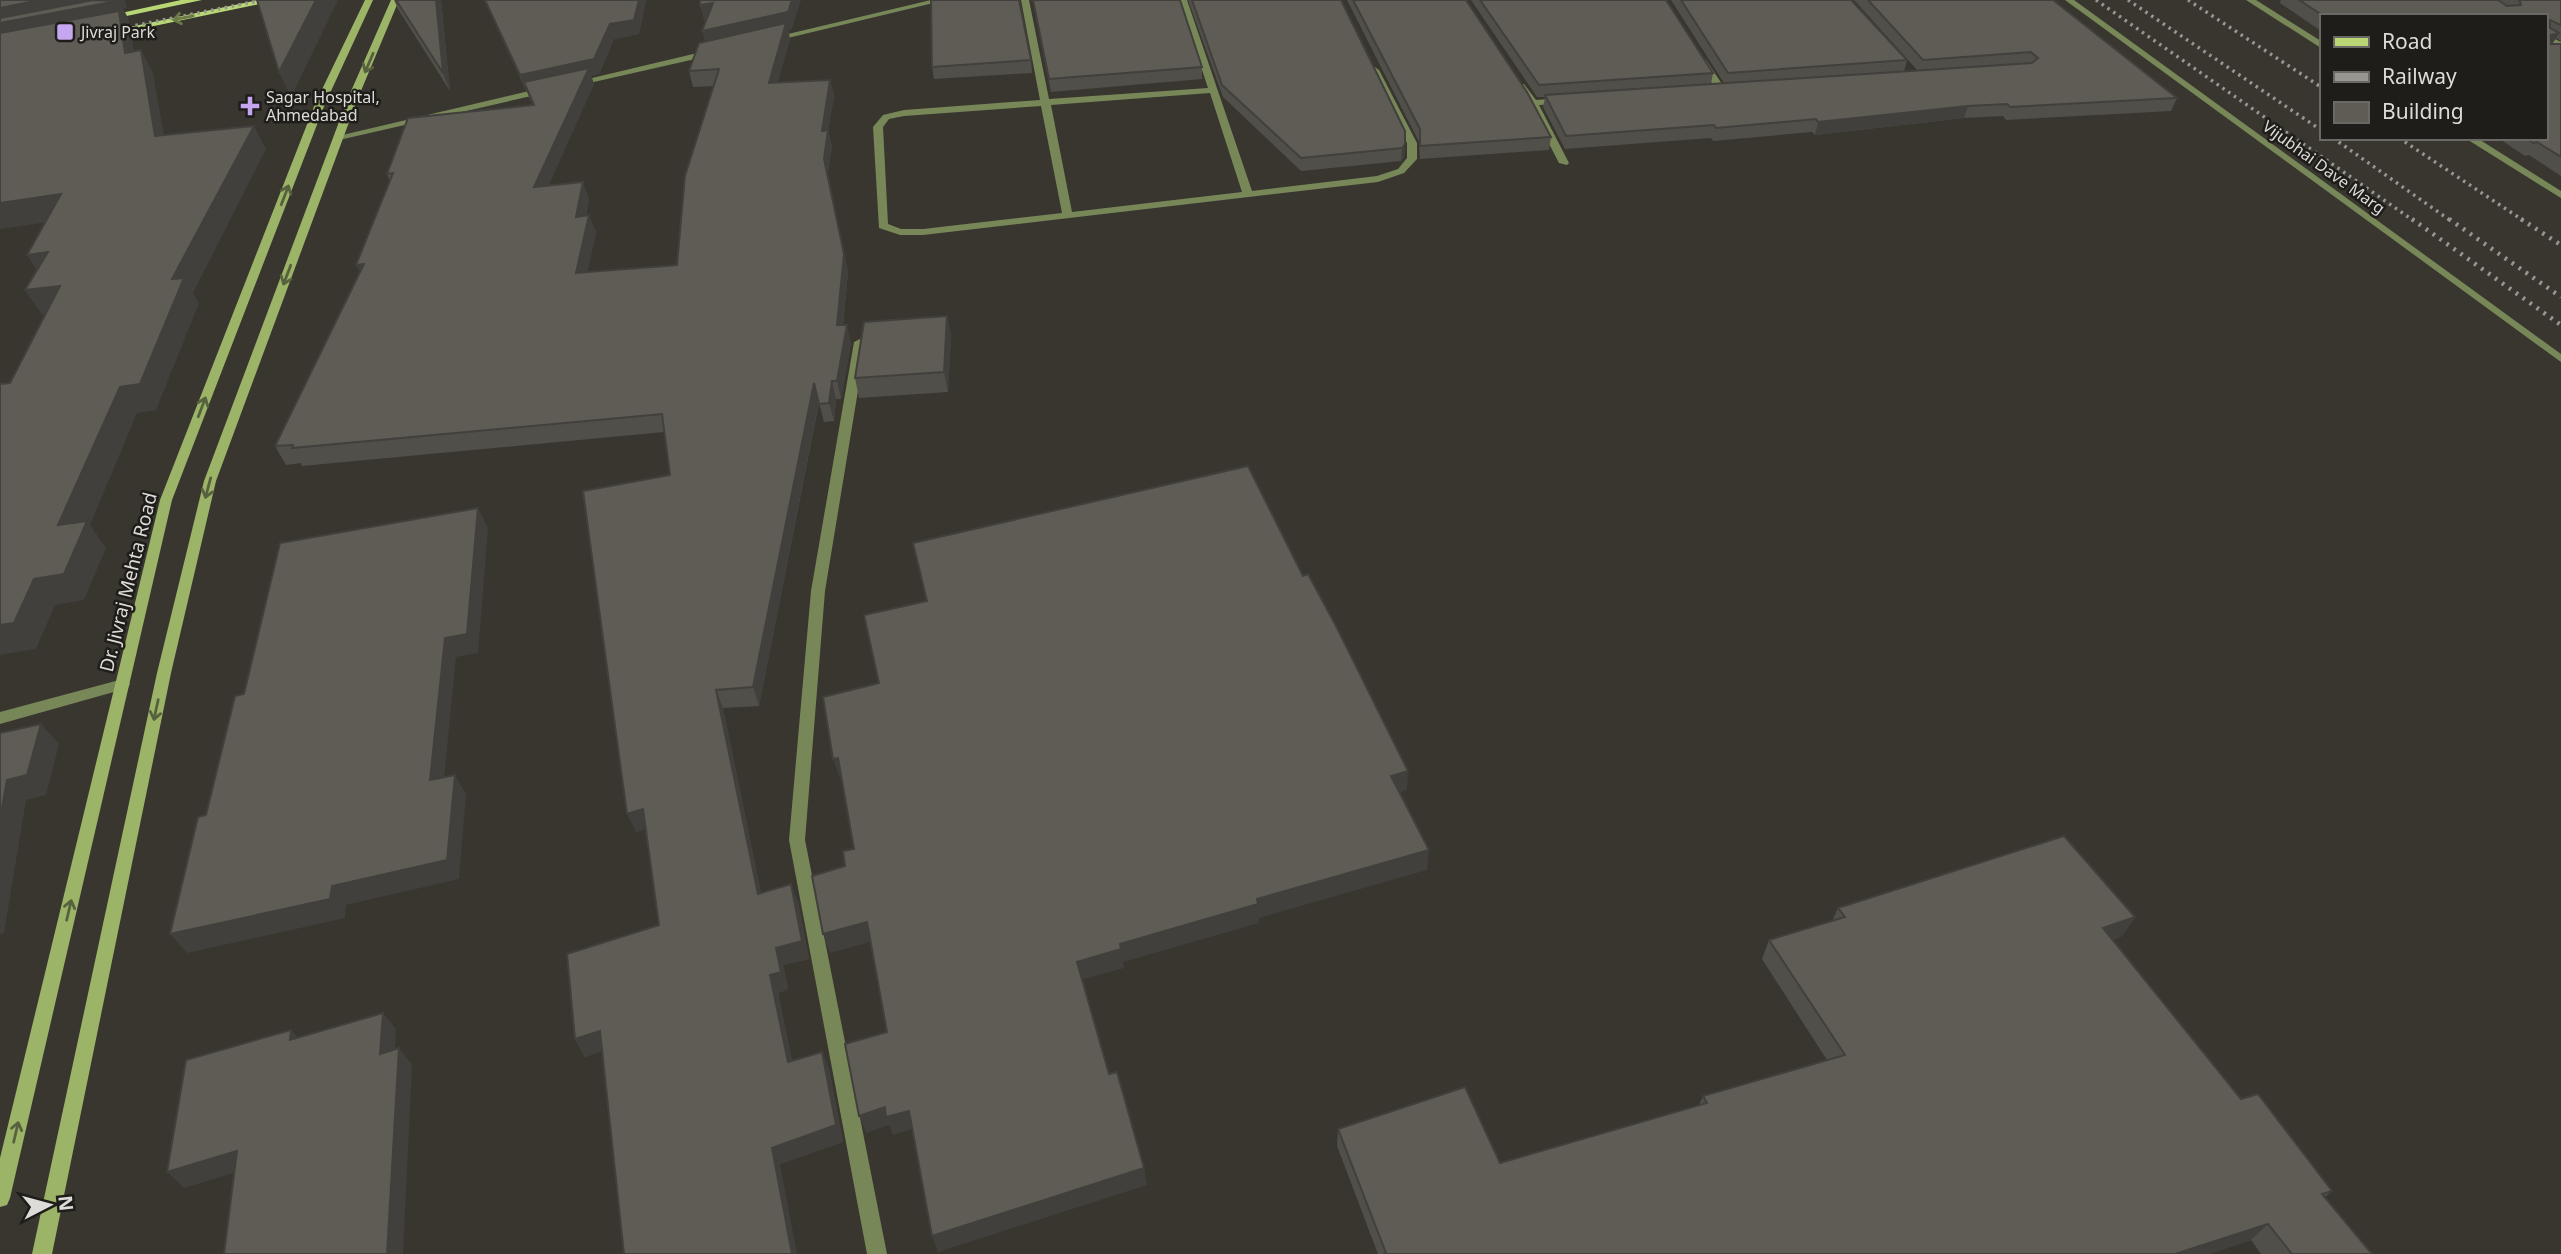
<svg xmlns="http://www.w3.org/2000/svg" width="2561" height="1254" viewBox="0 0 2561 1254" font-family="'Noto Sans',sans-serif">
<rect width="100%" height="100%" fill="#38362f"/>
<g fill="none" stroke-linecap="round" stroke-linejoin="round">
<!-- minor -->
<g fill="#778758" fill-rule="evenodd">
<path d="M 931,0 L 946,0 L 771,42 L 767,39 Z"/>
<path d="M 1021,0 L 1029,0 L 1049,99 L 1208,88 L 1179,0 L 1187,0 L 1252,191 L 1377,176 L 1398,169 L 1407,158 L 1407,143 L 1371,70 L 1375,67 L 1379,70 L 1417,143 L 1417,159 L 1404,173 L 1378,182 L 923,235 L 900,235 L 879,228 L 873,127 L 883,115 L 904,110 L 1040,100 ZM 1210,93 L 1242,192 L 1072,212 L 1051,105 ZM 1041,106 L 1062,213 L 923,229 L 901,229 L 888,224 L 883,127 L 889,119 L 904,116 Z"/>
<path d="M 2545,34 L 2561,42 L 2561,48 L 2545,40 Z"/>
<path d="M 710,50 L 714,53 L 713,55 L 576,86 L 571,83 Z"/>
<path d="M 1702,57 L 1706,60 L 1726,90 L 1724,92 L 1716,90 L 1698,60 Z"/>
<path d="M 1518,84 L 1524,84 L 1536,100 L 1562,98 L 1567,101 L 1562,104 L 1539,105 L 1569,163 L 1567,165 L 1559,163 L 1528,103 L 1516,86 Z"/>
<path d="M 546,87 L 551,90 L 549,92 L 339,140 L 334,137 Z"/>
<path d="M 860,339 L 866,342 L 825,591 L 805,840 L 887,1254 L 867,1254 L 789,840 L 811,591 L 854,342 Z"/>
<path d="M 123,679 L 128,680 L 130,684 L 128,688 L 0,724 L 0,712 Z"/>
</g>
<!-- tertiary -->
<g fill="#778758" fill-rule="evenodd">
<path d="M 2065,0 L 2074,0 L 2561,354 L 2561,362 Z"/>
<path d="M 2246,0 L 2256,0 L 2321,41 L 2321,48 Z"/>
<path d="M 2465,138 L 2477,138 L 2561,191 L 2561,198 Z"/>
</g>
<!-- secondary -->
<g fill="#9cb468" fill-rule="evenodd">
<path d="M 365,0 L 373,0 L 325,104 L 172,500 L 10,1198 L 7,1205 L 0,1207 L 0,1158 L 160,500 L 315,104 Z"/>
<path d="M 391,0 L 399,0 L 358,98 L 216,481 L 171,673 L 52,1254 L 32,1254 L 157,673 L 204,481 L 348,98 Z"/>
</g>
<!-- primary -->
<g fill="#b8d774" fill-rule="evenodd">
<path d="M 181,0 L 202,0 L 103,21 L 98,18 Z"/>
<path d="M 258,0 L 279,0 L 106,36 L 101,33 Z"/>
</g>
<!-- rail-far1 -->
<g stroke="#979690" stroke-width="3.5" stroke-dasharray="2.5 4.5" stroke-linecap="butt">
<path d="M 2096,0 L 2414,221"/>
<path d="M 2128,0 L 2321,130"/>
<path d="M 2188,0 L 2321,87"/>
<path d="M 108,31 L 263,0"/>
<path d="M 2333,138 L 2451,221"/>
<path d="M 2399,138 L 2524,221"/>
</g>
<!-- rail -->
<g stroke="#979690" stroke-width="4.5" stroke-dasharray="2.5 6" stroke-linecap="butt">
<path d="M 2412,219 L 2561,325"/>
<path d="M 2449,219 L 2561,297"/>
<path d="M 2521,219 L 2561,245"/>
</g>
</g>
<!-- wall -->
<g fill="#514f49">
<path d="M 394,0 L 441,0 L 450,91 L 398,9 Z"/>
<path d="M 484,0 L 646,0 L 639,34 L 614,39 L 599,74 L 591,75 L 594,84 L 548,186 L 589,199 L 586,216 L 596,232 L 587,273 L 677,265 L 714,86 L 693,87 L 689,71 L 705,41 L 706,22 L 705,22 L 700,5 L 792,29 L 788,30 L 790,39 L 777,83 L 830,80 L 834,96 L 828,130 L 832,147 L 827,176 L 848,272 L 843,325 L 851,343 L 841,399 L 836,399 L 834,421 L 824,422 L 819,403 L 759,706 L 723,708 L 761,893 L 798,902 L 809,959 L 783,965 L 788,989 L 778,993 L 792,1061 L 822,1052 L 829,1069 L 843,1142 L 780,1164 L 602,1051 L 585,1057 L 575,1039 L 659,925 L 645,829 L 636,832 L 670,475 L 664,432 L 302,466 L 301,463 L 286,465 L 275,446 L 360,272 L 390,181 L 387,174 L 533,105 Z"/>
<path d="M 1031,0 L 1180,0 L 1202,67 L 1202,79 L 1051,92 L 1033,2 Z"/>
<path d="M 1188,0 L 1341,0 L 1405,131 L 1404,157 L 1401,161 L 1301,171 L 1223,97 Z"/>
<path d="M 1347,0 L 1466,0 L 1551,137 L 1549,150 L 1420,159 L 1419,142 Z"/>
<path d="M 1471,0 L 1666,0 L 1713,73 L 1711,84 L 1724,83 L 1671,0 L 1851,0 L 1907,60 L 1904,72 L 1918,71 L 1854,0 L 2053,0 L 2177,98 L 2171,111 L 2006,120 L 2003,116 L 1964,118 L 1815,135 L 1812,132 L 1713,141 L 1711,138 L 1565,149 L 1543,107 L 1545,97 L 1537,97 Z"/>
<path d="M 2281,0 L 2561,0 L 2561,41 L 2556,38 L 2552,44 L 2561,44 L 2561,176 L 2529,155 L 2525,156 L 2498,138 L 2545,138 L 2545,16 L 2321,16 L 2321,31 L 2280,3 Z"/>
<path d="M 1031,60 L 1032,73 L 934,79 L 932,67 Z"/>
<path d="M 947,316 L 951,336 L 948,392 L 859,398 L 855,378 Z"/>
<path d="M 1838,908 L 2135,917 L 2122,936 L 2112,940 L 2241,1099 L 2332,1191 L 2325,1197 L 2372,1254 L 2261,1254 L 2251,1240 L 2209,1254 L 1378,1254 L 1337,1146 L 1338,1129 L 1500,1163 L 1699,1105 L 1703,1096 L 1827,1060 L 1762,959 L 1769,940 L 1832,921 Z"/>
</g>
<!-- shaded-wall -->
<g fill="#42403c">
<path d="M 40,0 L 125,0 L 127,8 L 123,8 L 128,18 L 129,23 L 126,24 L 131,33 L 138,76 L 0,48 L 0,8 Z"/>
<path d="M 316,0 L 338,0 L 291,97 L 279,72 Z"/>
<path d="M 436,0 L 441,0 L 450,91 L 443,73 Z"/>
<path d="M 639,0 L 646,0 L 639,34 L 614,39 L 599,74 L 591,75 L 594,84 L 540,204 L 534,187 L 584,77 L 524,82 L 526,90 L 520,75 L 610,24 Z"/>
<path d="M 792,0 L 801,0 L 792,29 L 788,30 L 790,39 L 773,100 L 707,49 L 702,31 Z"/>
<path d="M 713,3 L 717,20 L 705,22 L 700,5 Z"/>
<path d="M 2559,33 L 2551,46 L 2551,35 Z"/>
<path d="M 141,50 L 153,73 L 168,159 L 155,136 Z"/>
<path d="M 830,80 L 834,96 L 825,147 L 822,131 Z"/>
<path d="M 1968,106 L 1964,118 L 1815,135 L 1818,122 Z"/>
<path d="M 254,126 L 266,149 L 193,293 L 199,303 L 156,410 L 137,413 L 90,525 L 106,548 L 84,600 L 55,605 L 36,649 L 0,655 L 0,625 L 58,525 L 120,387 L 172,279 Z"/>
<path d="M 828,130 L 832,147 L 827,176 L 848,272 L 841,343 L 837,325 L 824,159 Z"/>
<path d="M 1405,144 L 1404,157 L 1401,161 L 1402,148 Z"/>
<path d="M 583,182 L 589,199 L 582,234 L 576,217 Z"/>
<path d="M 61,194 L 76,218 L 0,229 L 0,203 Z"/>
<path d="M 589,215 L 596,232 L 583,291 L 576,273 Z"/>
<path d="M 48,252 L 43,280 L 27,255 Z"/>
<path d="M 364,264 L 365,282 L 356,265 Z"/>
<path d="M 60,286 L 76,311 L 42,315 L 25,290 Z"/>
<path d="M 947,316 L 951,336 L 948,392 L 944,372 Z"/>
<path d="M 847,325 L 851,343 L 841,399 L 837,381 Z"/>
<path d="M 832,381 L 836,399 L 834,421 L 829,403 Z"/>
<path d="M 814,383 L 819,401 L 759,706 L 753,687 Z"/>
<path d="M 478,508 L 488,528 L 478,653 L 456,657 L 442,799 L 430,780 L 445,638 Z"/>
<path d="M 716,690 L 723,708 L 765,912 L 758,894 Z"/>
<path d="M 41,724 L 59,744 L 46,795 L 26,800 L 4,933 L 0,934 L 0,819 L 7,780 Z"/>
<path d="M 838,758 L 844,777 L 840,779 L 833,759 Z"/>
<path d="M 1408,771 L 1407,790 L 1390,795 L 1391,776 Z"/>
<path d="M 455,775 L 466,794 L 459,879 L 346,905 L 345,918 L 187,953 L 170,934 L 332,886 Z"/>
<path d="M 643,809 L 651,828 L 636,832 L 627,814 Z"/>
<path d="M 1429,850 L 1427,870 L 1259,918 L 1259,923 L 1123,962 L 1124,968 L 1080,980 L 1077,962 L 1120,944 L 1257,899 Z"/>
<path d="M 791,884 L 798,902 L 809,959 L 783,965 L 788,989 L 778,993 L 796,1079 L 788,1062 L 770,975 Z"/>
<path d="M 2135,917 L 2122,936 L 2090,947 L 2103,928 Z"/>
<path d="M 867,922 L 874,941 L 830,953 L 823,934 Z"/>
<path d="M 383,1013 L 396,1029 L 394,1070 L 380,1054 Z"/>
<path d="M 291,1030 L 306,1047 L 290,1040 Z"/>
<path d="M 600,1031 L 610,1048 L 585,1057 L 575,1039 Z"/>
<path d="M 399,1048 L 412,1065 L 403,1254 L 387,1254 Z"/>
<path d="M 822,1052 L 829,1069 L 843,1142 L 780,1164 L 797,1254 L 792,1254 L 772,1148 Z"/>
<path d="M 885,1107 L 909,1111 L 915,1128 L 893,1135 L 889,1125 L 866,1133 L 859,1116 Z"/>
<path d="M 237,1151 L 254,1167 L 184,1188 L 167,1172 Z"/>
<path d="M 1144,1168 L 1147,1185 L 938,1252 L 932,1236 Z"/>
<path d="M 2268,1224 L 2251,1240 L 2209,1254 L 2175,1254 Z"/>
</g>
<!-- building -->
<g fill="#5e5c55" stroke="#42403c" stroke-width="2">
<path d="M 0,0 L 40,0 L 0,8 Z"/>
<path d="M 93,0 L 117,1 L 0,23 L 0,18 Z"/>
<path d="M 257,0 L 316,0 L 279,72 Z"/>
<path d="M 396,0 L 436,0 L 443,73 Z"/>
<path d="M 485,0 L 639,0 L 634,20 L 610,24 L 594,59 L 520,75 Z"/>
<path d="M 700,0 L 792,0 L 788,12 L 702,31 L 713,3 L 700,5 Z"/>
<path d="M 931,0 L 1019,0 L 1031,60 L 932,67 Z"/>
<path d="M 1033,0 L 1180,0 L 1202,67 L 1049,79 Z"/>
<path d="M 1192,0 L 1341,0 L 1405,131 L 1405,144 L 1402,148 L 1301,158 L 1222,85 Z"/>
<path d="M 1353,0 L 1466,0 L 1527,92 L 1551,137 L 1420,146 L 1420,129 Z"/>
<path d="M 1480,0 L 1666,0 L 1713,73 L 1539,85 Z"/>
<path d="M 1681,0 L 1851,0 L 1907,60 L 1728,73 Z"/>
<path d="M 1868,0 L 2053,0 L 2177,98 L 2010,107 L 2007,104 L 1968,106 L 1818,122 L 1816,119 L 1716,128 L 1714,125 L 1566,136 L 1545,95 L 2032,63 L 2038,58 L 2031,52 L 1923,60 Z"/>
<path d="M 2299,0 L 2498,0 L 2507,6 L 2521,5 L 2520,1 L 2518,0 L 2561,0 L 2561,25 L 2550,20 L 2550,28 L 2559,33 L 2551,35 L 2551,44 L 2561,44 L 2561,157 L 2537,142 L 2533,143 L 2526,138 L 2545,138 L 2545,16 L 2324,16 Z"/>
<path d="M 119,11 L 125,53 L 141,50 L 155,136 L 254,126 L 172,279 L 184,278 L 140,384 L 120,387 L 58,525 L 87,521 L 64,574 L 34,579 L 14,623 L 0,625 L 0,384 L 10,383 L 60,286 L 25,290 L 48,252 L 27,255 L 61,194 L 0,203 L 0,33 Z"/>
<path d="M 786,23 L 769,83 L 830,80 L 822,131 L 828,130 L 824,159 L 844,254 L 837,325 L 847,325 L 837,381 L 832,381 L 829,403 L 819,404 L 814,383 L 753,687 L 716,690 L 758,894 L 791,884 L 802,941 L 776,948 L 781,972 L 770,975 L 788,1062 L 822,1052 L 836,1125 L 772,1148 L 792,1254 L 624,1254 L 600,1031 L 575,1039 L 567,954 L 659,925 L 643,809 L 627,814 L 583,491 L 670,475 L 662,414 L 292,448 L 293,445 L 275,446 L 364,264 L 356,265 L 393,173 L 387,174 L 408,118 L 534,105 L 524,82 L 589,68 L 534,187 L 583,182 L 576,217 L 589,215 L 576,273 L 677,265 L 685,176 L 719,69 L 689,71 L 699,43 Z"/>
<path d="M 947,316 L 944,372 L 855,378 L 864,322 Z"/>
<path d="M 1248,466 L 1303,576 L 1308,574 L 1337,628 L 1408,771 L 1391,776 L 1429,850 L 1257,899 L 1258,904 L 1120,944 L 1121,949 L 1077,962 L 1109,1074 L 1117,1072 L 1144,1168 L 932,1236 L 909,1111 L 886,1117 L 885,1107 L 859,1116 L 845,1044 L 887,1032 L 867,922 L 823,934 L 812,876 L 845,866 L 843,851 L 854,849 L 838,758 L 833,759 L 823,697 L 879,683 L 864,615 L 927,601 L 913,543 Z"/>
<path d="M 478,508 L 467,634 L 445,638 L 430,780 L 455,775 L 447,860 L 332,886 L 330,899 L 170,934 L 198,817 L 206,815 L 235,696 L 244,694 L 280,543 Z"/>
<path d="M 41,724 L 27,775 L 7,780 L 0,819 L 0,733 Z"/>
<path d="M 2064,836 L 2135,917 L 2103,928 L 2241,1099 L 2258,1094 L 2332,1191 L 2322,1194 L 2372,1254 L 2292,1254 L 2268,1224 L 2175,1254 L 1384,1254 L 1386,1253 L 1338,1129 L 1465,1087 L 1500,1163 L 1707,1103 L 1703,1096 L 1845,1055 L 1769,940 L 1845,917 L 1838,908 Z"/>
<path d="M 383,1013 L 380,1054 L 399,1048 L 387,1254 L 224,1254 L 237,1151 L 167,1172 L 186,1060 L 291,1030 L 290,1040 Z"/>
</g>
<!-- one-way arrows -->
<defs><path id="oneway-shaft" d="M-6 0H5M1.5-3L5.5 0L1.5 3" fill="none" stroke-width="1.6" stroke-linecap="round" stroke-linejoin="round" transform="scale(1.75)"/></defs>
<use stroke="#6b7a47" href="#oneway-shaft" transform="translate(183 18) rotate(169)"/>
<g stroke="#57613d">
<use href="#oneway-shaft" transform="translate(369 63) rotate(113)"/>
<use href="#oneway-shaft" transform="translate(285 195) rotate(-69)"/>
<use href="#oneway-shaft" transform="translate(287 275) rotate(111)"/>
<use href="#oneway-shaft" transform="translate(202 407) rotate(-69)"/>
<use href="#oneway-shaft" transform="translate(208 488) rotate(105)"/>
<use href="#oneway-shaft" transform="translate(156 710) rotate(102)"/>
<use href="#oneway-shaft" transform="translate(69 910) rotate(-77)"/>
<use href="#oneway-shaft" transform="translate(16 1132) rotate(-77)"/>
</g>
<!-- markers -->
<g fill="#c6a6f0" stroke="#1e1d1a" stroke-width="2.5">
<rect x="56" y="23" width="18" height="18" rx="3.5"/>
<path d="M246.5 95.5h7v7h7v7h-7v7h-7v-7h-7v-7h7z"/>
</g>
<g text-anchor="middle" stroke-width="5" stroke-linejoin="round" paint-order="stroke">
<!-- far-poi labels -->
<g font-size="16" fill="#dddcd8" stroke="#1e1d1a" text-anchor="start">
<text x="81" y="38">Jivraj Park</text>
<text x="266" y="103">Sagar Hospital,<tspan x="266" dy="18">Ahmedabad</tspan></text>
</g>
<!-- far-street labels -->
<g font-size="16" fill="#dddcd8" stroke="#1e1d1a">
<text transform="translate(2324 167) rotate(36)" y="6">Vijubhai Dave Marg</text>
</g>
<!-- street labels -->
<g font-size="19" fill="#dddcd8" stroke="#1e1d1a">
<text transform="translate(128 582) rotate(-76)" y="7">Dr. Jivraj Mehta Road</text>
</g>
</g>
<!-- legend -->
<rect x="2320" y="14" width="228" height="126" fill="#1e1d1a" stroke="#6a6966" stroke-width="2"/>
<rect x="2334" y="37" width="35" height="10" fill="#b8d774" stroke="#6a6966" stroke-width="2"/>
<text x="2382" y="49" font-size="21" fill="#dddcd8">Road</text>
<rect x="2334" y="72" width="35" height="10" fill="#979690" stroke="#6a6966" stroke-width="2"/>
<text x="2382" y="84" font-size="21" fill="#dddcd8">Railway</text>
<rect x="2334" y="102" width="35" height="21" fill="#5e5c55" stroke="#6a6966" stroke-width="2"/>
<text x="2382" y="119" font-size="21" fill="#dddcd8">Building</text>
<!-- north arrow -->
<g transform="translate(49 1205) rotate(84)" stroke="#1e1d1a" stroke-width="5" paint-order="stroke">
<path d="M0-5L12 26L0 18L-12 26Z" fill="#dddcd8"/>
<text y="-10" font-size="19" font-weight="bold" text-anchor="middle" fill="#dddcd8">N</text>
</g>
</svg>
